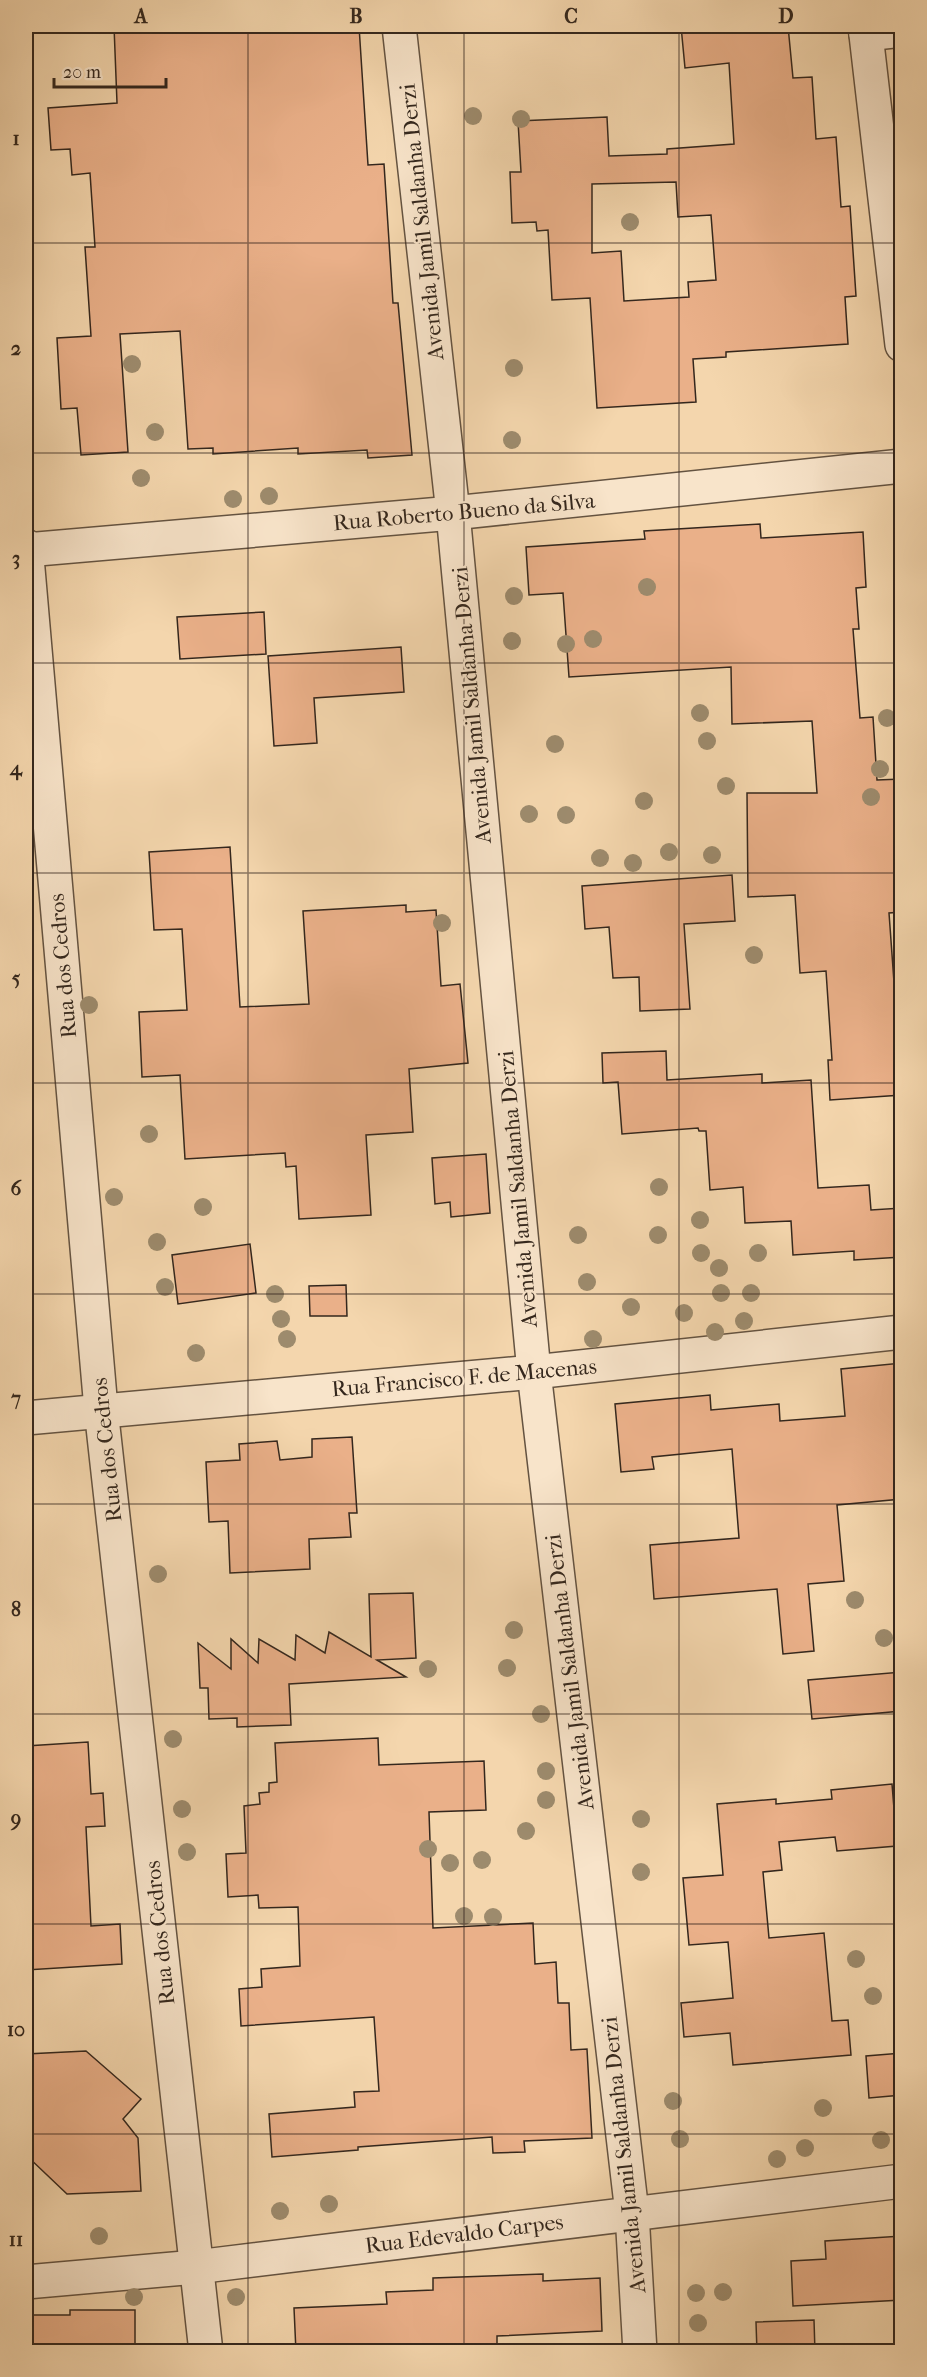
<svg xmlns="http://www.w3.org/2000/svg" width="927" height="2377" viewBox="0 0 927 2377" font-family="'IM FELL French Canon',serif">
<rect width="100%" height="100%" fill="#f4d6ad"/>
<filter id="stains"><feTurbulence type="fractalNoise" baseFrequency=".00333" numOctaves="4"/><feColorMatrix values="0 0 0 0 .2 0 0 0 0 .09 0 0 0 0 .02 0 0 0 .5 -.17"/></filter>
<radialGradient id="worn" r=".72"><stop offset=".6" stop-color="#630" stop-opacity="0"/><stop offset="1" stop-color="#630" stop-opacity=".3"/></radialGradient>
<!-- building -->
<g fill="#eab089" stroke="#34271d" stroke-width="1.5" fill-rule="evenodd">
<path d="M 114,26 L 359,26 L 368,165 L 384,164 L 393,303 L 398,303 L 412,455 L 368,458 L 367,450 L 298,454 L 298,448 L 213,454 L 213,448 L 188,449 L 180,331 L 120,334 L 128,452 L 81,455 L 77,408 L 61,409 L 57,338 L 91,336 L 85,247 L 95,247 L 90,173 L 72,175 L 70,149 L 51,150 L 48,108 L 117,103 Z"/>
<path d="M 681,26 L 788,26 L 793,78 L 812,77 L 816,139 L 836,137 L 841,207 L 850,206 L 856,296 L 845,297 L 848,344 L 726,352 L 726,357 L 693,359 L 696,402 L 597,408 L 590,298 L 552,300 L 548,230 L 537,231 L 536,222 L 512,223 L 510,172 L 521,172 L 518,121 L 607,117 L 609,156 L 667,154 L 667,149 L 734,144 L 729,63 L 685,68 ZM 676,182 L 678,217 L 711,215 L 716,280 L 688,282 L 689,297 L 624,301 L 621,251 L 592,253 L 592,184 Z"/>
<path d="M 760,524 L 761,538 L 863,532 L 866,587 L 856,588 L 859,629 L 853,629 L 860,718 L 873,717 L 877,780 L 902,779 L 902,818 L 895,819 L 902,912 L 889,913 L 895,996 L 902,996 L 902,1095 L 830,1100 L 828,1060 L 832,1060 L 826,971 L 800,973 L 795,895 L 748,897 L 747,793 L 817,793 L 812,721 L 732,724 L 731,667 L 569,677 L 563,593 L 529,595 L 526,547 L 645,539 L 644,531 Z"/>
<path d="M 264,612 L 266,654 L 180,659 L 177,617 Z"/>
<path d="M 401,647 L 404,692 L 314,698 L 317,743 L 274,746 L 268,656 Z"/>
<path d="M 230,847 L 240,1007 L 309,1004 L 303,911 L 406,905 L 406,912 L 436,910 L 441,986 L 460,984 L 468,1063 L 409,1069 L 413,1132 L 366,1135 L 371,1215 L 299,1219 L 296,1166 L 286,1167 L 285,1153 L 185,1159 L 180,1075 L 142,1077 L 139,1012 L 187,1010 L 182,929 L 154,930 L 149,852 Z"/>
<path d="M 732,875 L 735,921 L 684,924 L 690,1009 L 640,1011 L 639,977 L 613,978 L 609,927 L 585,929 L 582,886 Z"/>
<path d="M 666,1051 L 667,1080 L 762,1074 L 762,1083 L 811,1080 L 818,1188 L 869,1185 L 871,1210 L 902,1208 L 902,1257 L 854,1260 L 854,1251 L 793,1255 L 791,1221 L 745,1223 L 743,1187 L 710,1190 L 706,1131 L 699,1131 L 698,1128 L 622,1134 L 618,1082 L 603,1083 L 602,1053 Z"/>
<path d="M 486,1154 L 490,1213 L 451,1217 L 450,1202 L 435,1204 L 432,1158 Z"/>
<path d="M 250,1244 L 256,1293 L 178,1304 L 172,1255 Z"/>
<path d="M 346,1285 L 347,1316 L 310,1316 L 309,1286 Z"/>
<path d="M 902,1363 L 902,1499 L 837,1505 L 844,1581 L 808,1584 L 814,1651 L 783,1654 L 777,1589 L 654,1599 L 650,1545 L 739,1538 L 732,1449 L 652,1457 L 654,1469 L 621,1472 L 615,1404 L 710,1395 L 711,1410 L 779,1404 L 780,1421 L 845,1416 L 841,1369 Z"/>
<path d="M 352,1437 L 357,1513 L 349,1513 L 351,1537 L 309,1539 L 310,1569 L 230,1573 L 228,1521 L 209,1522 L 206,1462 L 240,1460 L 239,1444 L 277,1441 L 280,1460 L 312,1457 L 312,1439 Z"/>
<path d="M 413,1593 L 416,1658 L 377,1660 L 406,1677 L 289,1684 L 291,1725 L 237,1727 L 237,1718 L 209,1719 L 208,1688 L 200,1688 L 198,1643 L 231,1669 L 231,1639 L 258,1663 L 259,1639 L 295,1660 L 296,1635 L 325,1653 L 329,1632 L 371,1657 L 369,1594 Z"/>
<path d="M 902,1672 L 902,1711 L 812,1719 L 808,1680 Z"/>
<path d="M 378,1738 L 379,1765 L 484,1761 L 486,1810 L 429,1812 L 433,1928 L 533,1923 L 535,1964 L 556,1962 L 558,2003 L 569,2003 L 571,2050 L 587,2049 L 592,2138 L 524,2141 L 525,2152 L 493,2153 L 492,2137 L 358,2147 L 358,2150 L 272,2157 L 269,2114 L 355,2107 L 354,2092 L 379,2091 L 374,2017 L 241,2026 L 239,1989 L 262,1987 L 261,1969 L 300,1966 L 298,1907 L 259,1908 L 258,1895 L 228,1897 L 226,1854 L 246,1853 L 244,1806 L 260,1804 L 259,1793 L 269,1792 L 269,1783 L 277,1782 L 275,1743 Z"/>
<path d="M 88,1742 L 91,1794 L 103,1793 L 105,1826 L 86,1827 L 91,1926 L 120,1924 L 122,1964 L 26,1970 L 26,1746 Z"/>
<path d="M 892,1784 L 897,1846 L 837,1851 L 835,1837 L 779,1842 L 782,1870 L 763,1872 L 769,1938 L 824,1933 L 832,2021 L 848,2020 L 851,2055 L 733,2065 L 730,2033 L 684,2037 L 681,2003 L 733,1998 L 728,1942 L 689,1945 L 683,1878 L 723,1875 L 717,1804 L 776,1799 L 776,1804 L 832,1799 L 831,1790 Z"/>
<path d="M 86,2051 L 141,2099 L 123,2119 L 138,2138 L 141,2191 L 67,2194 L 26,2155 L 26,2054 Z"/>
<path d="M 902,2053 L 902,2095 L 869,2098 L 866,2056 Z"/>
<path d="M 902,2236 L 902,2300 L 793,2306 L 791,2261 L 826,2259 L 825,2241 Z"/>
<path d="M 543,2274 L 543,2281 L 600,2278 L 602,2331 L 497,2336 L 497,2352 L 296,2352 L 294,2308 L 387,2304 L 386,2292 L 433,2290 L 433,2278 Z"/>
<path d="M 70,2310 L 135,2310 L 135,2352 L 26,2352 L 26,2315 L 70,2315 Z"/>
<path d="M 814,2320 L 815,2352 L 757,2352 L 756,2322 Z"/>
</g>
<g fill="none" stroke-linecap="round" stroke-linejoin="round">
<defs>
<g id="minor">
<path d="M 399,26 L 453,513 L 534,1372 L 632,2213 L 640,2352"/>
<path d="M 865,26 L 902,345"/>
<path d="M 866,34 L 902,30"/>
<path d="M 26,546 L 101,1409 L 206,2352"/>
<path d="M 26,550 L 453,513 L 902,466"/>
<path d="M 26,1418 L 534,1372 L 902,1332"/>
<path d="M 26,2282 L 196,2267 L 902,2181"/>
</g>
</defs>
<!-- minor casing -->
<use href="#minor" stroke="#645341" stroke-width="36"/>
<!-- minor -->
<use href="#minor" stroke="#f8e4ca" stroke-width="33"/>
</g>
<!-- trees -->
<g fill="#9d8b6d">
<circle cx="473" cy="116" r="9"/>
<circle cx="521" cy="119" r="9"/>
<circle cx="630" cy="222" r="9"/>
<circle cx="132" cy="364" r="9"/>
<circle cx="514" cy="368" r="9"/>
<circle cx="155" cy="432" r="9"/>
<circle cx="512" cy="440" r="9"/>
<circle cx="141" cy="478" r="9"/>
<circle cx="269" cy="496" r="9"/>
<circle cx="233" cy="499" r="9"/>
<circle cx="647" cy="587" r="9"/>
<circle cx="514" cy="596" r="9"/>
<circle cx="593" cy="639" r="9"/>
<circle cx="512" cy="641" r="9"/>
<circle cx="566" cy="644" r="9"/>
<circle cx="700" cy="713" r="9"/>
<circle cx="887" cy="718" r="9"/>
<circle cx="707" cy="741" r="9"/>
<circle cx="555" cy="744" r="9"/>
<circle cx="880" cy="769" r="9"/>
<circle cx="726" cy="786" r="9"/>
<circle cx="871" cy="797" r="9"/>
<circle cx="644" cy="801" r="9"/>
<circle cx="529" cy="814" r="9"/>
<circle cx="566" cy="815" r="9"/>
<circle cx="669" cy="852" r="9"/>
<circle cx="712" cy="855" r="9"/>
<circle cx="600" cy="858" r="9"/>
<circle cx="633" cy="863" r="9"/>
<circle cx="442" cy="923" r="9"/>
<circle cx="754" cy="955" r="9"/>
<circle cx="89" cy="1005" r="9"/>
<circle cx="149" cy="1134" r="9"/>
<circle cx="659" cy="1187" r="9"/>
<circle cx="114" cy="1197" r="9"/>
<circle cx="203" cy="1207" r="9"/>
<circle cx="700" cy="1220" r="9"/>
<circle cx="578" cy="1235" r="9"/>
<circle cx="658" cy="1235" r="9"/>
<circle cx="157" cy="1242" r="9"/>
<circle cx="701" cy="1253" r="9"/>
<circle cx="758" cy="1253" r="9"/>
<circle cx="719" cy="1268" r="9"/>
<circle cx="587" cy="1282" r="9"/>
<circle cx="165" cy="1287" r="9"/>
<circle cx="721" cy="1293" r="9"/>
<circle cx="751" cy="1293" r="9"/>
<circle cx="275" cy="1294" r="9"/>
<circle cx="631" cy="1307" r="9"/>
<circle cx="684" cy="1313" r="9"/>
<circle cx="281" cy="1319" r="9"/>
<circle cx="744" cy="1321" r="9"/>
<circle cx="715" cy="1332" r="9"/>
<circle cx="287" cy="1339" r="9"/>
<circle cx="593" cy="1339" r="9"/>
<circle cx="196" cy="1353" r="9"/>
<circle cx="158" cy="1574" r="9"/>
<circle cx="855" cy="1600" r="9"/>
<circle cx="514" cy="1630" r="9"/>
<circle cx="884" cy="1638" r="9"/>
<circle cx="507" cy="1668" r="9"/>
<circle cx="428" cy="1669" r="9"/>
<circle cx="541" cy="1714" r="9"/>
<circle cx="173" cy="1739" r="9"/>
<circle cx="546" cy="1771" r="9"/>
<circle cx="546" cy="1800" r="9"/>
<circle cx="182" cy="1809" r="9"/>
<circle cx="641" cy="1819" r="9"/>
<circle cx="526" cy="1831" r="9"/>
<circle cx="428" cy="1849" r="9"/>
<circle cx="187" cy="1852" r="9"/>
<circle cx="482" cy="1860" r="9"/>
<circle cx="450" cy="1863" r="9"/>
<circle cx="641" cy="1872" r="9"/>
<circle cx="464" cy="1916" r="9"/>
<circle cx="493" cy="1917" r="9"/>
<circle cx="856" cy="1959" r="9"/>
<circle cx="873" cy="1996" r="9"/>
<circle cx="673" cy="2101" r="9"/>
<circle cx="823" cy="2108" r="9"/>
<circle cx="680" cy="2139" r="9"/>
<circle cx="881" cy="2140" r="9"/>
<circle cx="805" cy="2148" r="9"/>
<circle cx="777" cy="2159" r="9"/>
<circle cx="329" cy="2204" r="9"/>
<circle cx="280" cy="2211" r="9"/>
<circle cx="99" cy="2236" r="9"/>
<circle cx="723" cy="2292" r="9"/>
<circle cx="696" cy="2293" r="9"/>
<circle cx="134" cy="2297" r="9"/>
<circle cx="236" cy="2297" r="9"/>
<circle cx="698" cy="2323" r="9"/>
</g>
<!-- grid -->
<path fill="none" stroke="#34271d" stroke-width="1.5" stroke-opacity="0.55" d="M 248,26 L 248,2352M 464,26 L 464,2352M 679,26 L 679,2352M 26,243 L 902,243M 26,453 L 902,453M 26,663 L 902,663M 26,873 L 902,873M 26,1083 L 902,1083M 26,1294 L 902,1294M 26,1504 L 902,1504M 26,1714 L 902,1714M 26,1924 L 902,1924M 26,2134 L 902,2134"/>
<g text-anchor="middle" stroke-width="4.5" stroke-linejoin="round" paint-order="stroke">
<!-- street labels -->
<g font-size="22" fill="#34271d" stroke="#f8e4ca">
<text transform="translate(421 222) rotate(-96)" y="8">Avenida Jamil Saldanha Derzi</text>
<text transform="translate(464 511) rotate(-5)" y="8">Rua Roberto Bueno da Silva</text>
<text transform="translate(471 705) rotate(-95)" y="8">Avenida Jamil Saldanha Derzi</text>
<text transform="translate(62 966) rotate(-95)" y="8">Rua dos Cedros</text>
<text transform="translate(517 1189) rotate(-95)" y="8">Avenida Jamil Saldanha Derzi</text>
<text transform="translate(464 1377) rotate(-5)" y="8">Rua Francisco F. de Macenas</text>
<text transform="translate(106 1450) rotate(-96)" y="8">Rua dos Cedros</text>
<text transform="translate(569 1672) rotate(-97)" y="8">Avenida Jamil Saldanha Derzi</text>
<text transform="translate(159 1933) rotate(-96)" y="8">Rua dos Cedros</text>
<text transform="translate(623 2155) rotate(-96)" y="8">Avenida Jamil Saldanha Derzi</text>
<text transform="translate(464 2233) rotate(-7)" y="8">Rua Edevaldo Carpes</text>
</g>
</g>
<!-- margin -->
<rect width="927" height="2377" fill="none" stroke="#f4d6ad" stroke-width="66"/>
<!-- scale -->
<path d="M54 78v9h112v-9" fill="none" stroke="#34271d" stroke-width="3"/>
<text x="63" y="78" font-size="18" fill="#34271d" stroke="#f8e4ca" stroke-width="4.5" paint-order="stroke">20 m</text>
<rect x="33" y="33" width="861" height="2311" fill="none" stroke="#34271d" stroke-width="2"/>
<g font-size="20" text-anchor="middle" font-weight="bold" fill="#34271d">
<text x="141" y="23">A</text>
<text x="356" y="23">B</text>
<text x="571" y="23">C</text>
<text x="786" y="23">D</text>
<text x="16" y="145">1</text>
<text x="16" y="355">2</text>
<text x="16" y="565">3</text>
<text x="16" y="775">4</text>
<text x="16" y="985">5</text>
<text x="16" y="1195">6</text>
<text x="16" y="1405">7</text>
<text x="16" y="1616">8</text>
<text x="16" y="1826">9</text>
<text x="16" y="2036">10</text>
<text x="16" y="2246">11</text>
</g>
<rect width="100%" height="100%" filter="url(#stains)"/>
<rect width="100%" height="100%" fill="url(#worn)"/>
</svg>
